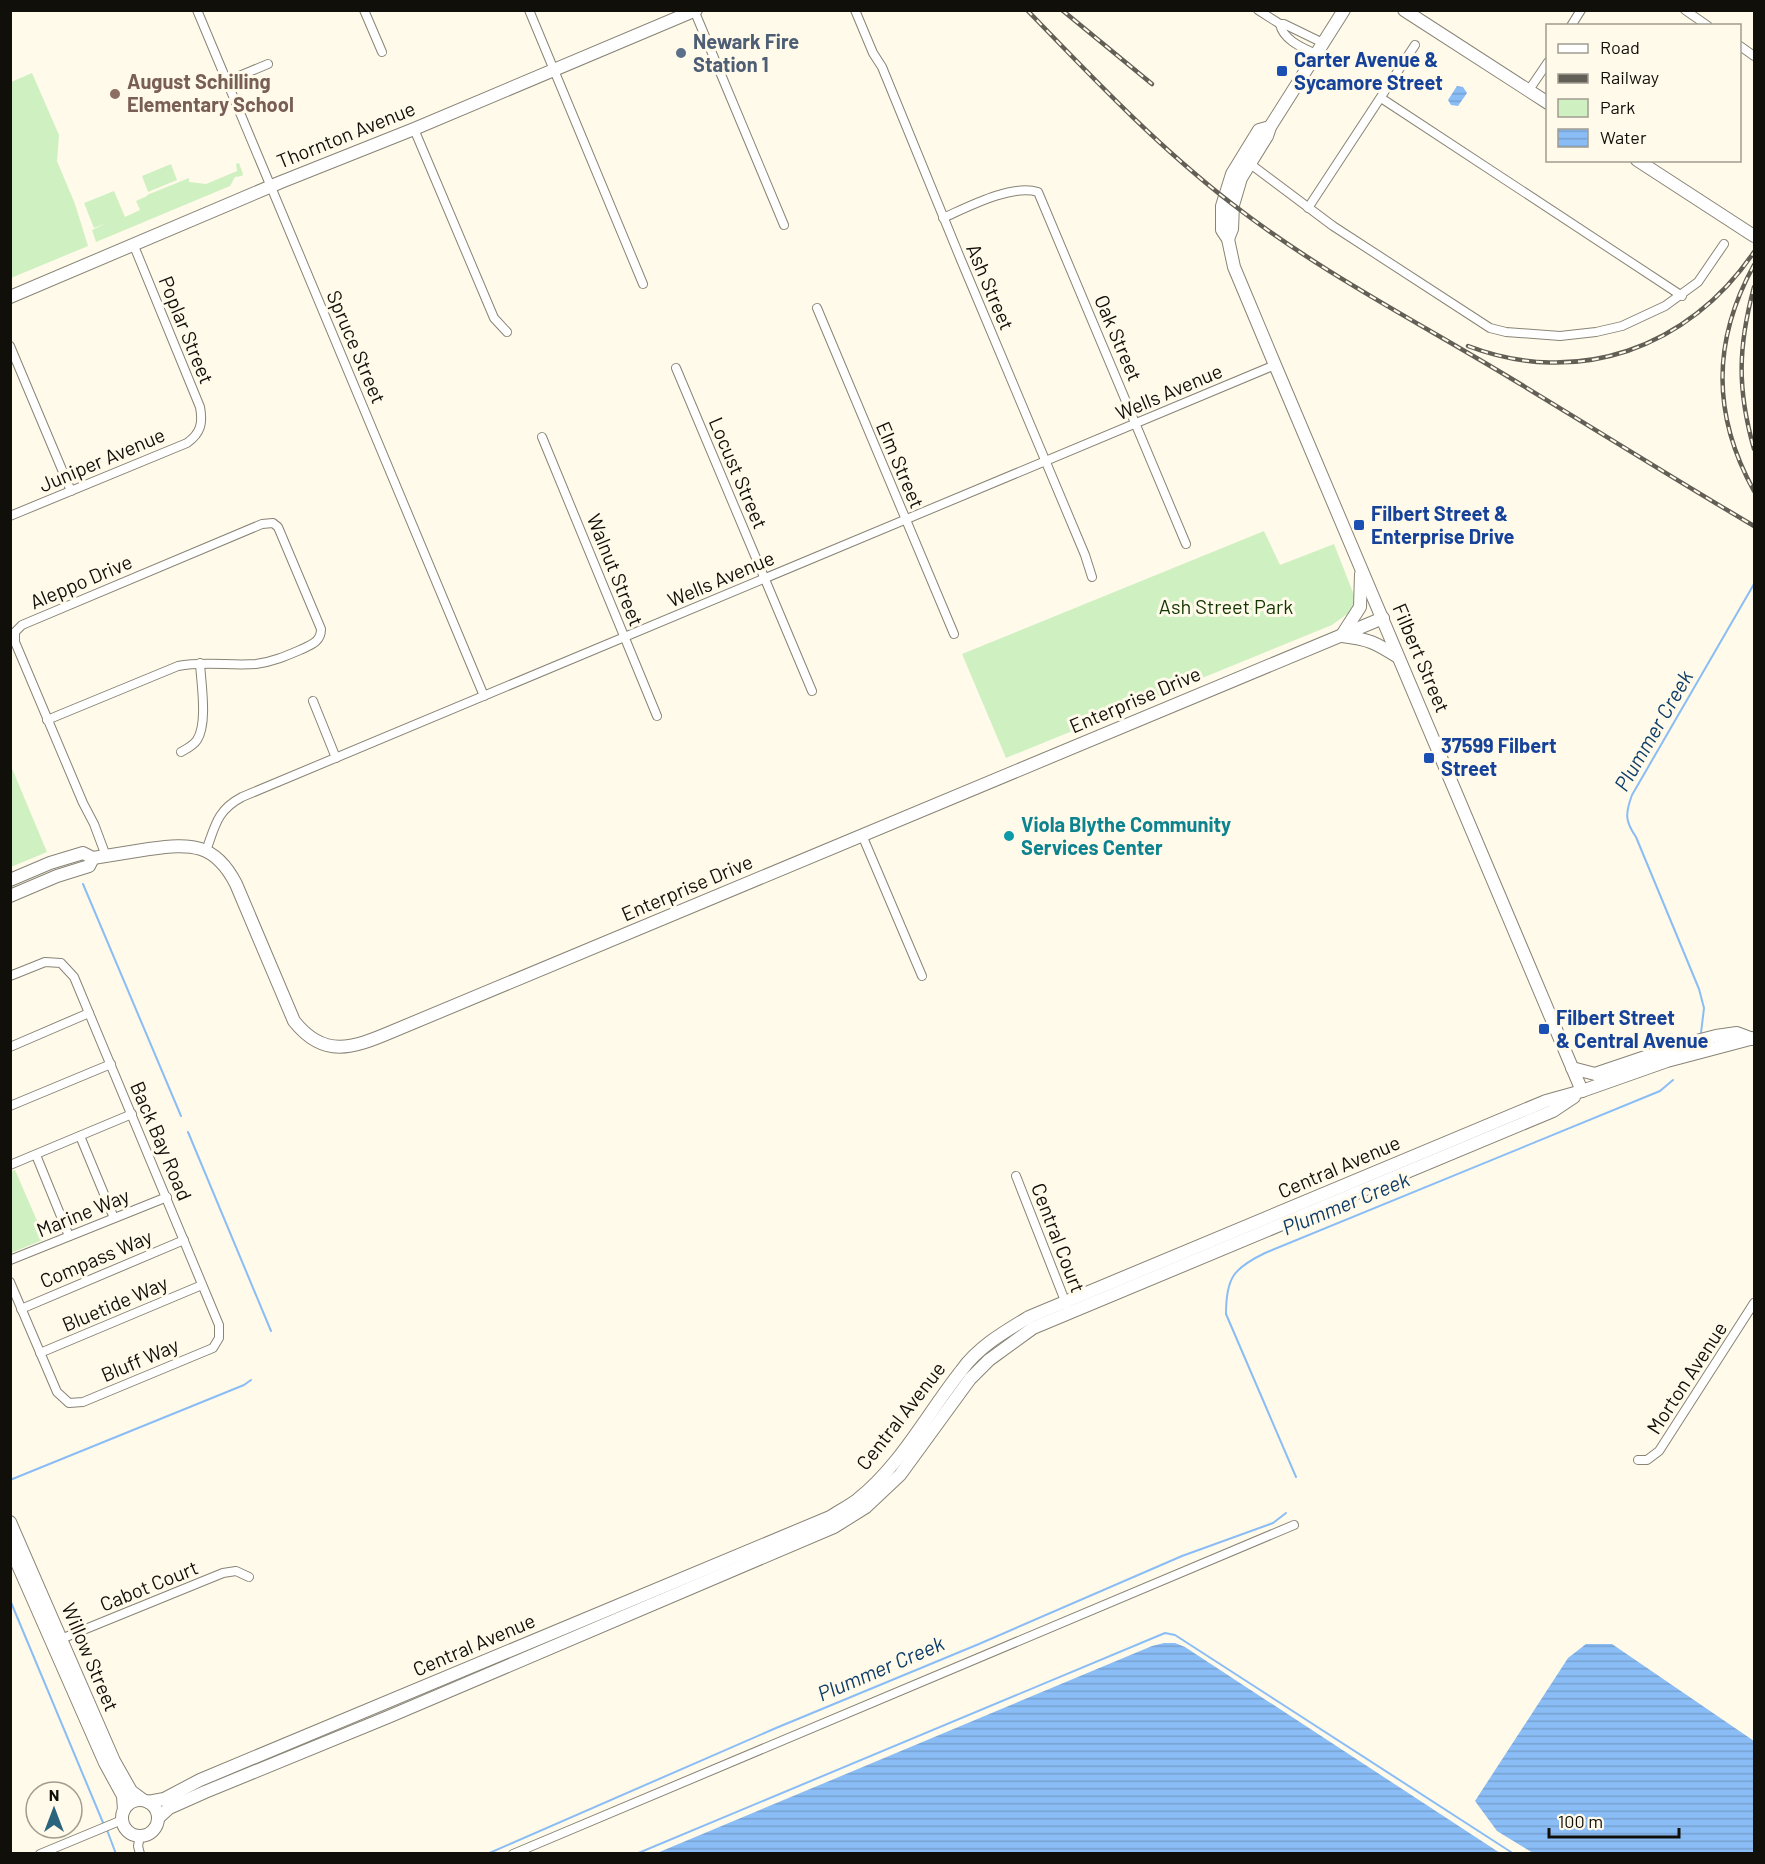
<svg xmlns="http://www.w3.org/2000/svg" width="1765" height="1864" viewBox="0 0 1765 1864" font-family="Barlow,sans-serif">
<defs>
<pattern id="water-rules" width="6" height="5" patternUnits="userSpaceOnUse" patternTransform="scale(1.5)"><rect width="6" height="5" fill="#8abdf5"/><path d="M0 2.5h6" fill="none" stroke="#76a1d1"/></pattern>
</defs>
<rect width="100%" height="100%" fill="#fffaea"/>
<!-- green -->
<g fill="#cff1c2">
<path d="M 32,73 L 59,135 L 57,161 L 75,204 L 88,246 L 11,278 L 11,82 Z"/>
<path d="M 239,163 L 243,174 L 242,176 L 235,177 L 230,186 L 96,242 L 92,230 L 105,224 L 94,228 L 84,203 L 114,191 L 125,217 L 140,210 L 136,201 L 147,196 L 147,195 L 189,178 L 189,182 L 206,184 L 237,171 L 236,164 Z"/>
<path d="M 171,164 L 177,180 L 148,192 L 142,176 Z"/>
<path d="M 1264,531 L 1280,565 L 1334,544 L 1354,595 L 1354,609 L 1332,625 L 1006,758 L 962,654 Z"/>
<path d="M 11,766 L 47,852 L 11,867 Z"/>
<path d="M 15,1170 L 45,1239 L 11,1253 L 10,1172 Z"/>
</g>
<!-- water -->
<g fill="url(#water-rules)">
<path d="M 1457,86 L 1463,87 L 1467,93 L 1458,106 L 1451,105 L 1448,100 Z"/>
<path d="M 1164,1643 L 1175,1643 L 1185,1647 L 1500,1853 L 657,1853 L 1152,1646 Z"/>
<path d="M 1586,1644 L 1612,1644 L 1754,1741 L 1754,1853 L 1533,1853 L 1497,1831 L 1475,1801 L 1568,1658 Z"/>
</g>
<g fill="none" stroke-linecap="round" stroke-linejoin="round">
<!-- stream -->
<g stroke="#8abdf5" stroke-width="2">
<path d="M 83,884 L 181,1116"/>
<path d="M 1701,1033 L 1704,1008 L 1699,989 L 1636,837 C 1625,821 1625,814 1632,795 L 1754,584"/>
<path d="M 188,1132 L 271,1331"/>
<path d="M 1296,1477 L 1226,1314 C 1226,1277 1234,1268 1265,1253 L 1660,1091 L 1673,1080"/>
<path d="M 10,1480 L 244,1385 L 251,1380"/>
<path d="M 10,1600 L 104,1825"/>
<path d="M 107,1830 L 116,1854"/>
<path d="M 487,1854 L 776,1728 L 979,1644 L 1182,1556 L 1273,1523 L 1286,1513"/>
<path d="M 636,1854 L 1165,1633 L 1175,1635 L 1514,1854"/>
</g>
<defs>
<g id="street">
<path d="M 197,10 L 484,696"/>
<path d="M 364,10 L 382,52"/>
<path d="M 529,10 L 643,284"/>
<path d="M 694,10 L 784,225"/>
<path d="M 855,10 L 873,53 L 882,67 L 961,260 L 1085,555 L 1092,577"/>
<path d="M 1258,10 L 1280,24 L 1284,24 L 1323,43"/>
<path d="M 1685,10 L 1708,26"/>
<path d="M 1280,24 C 1283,40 1303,48 1316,54"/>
<path d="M 1571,26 L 1581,10"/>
<path d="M 1740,46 L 1754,56"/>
<path d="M 227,81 L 268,64"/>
<path d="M 1529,90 L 1548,62"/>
<path d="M 1381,98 L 1682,296"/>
<path d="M 414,129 L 494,318 L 507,332"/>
<path d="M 1249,163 L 1333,226 L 1490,328 L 1506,332 L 1560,336 L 1596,332 L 1622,326 L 1665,306 L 1698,282 L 1724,244"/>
<path d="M 1308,208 L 1415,45"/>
<path d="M 943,218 C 968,207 1011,184 1038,192 L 1186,544"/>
<path d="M 817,308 L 954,634"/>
<path d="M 10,346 L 71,491"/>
<path d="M 676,368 L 812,691"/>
<path d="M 542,437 L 657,716"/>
<path d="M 10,516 L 187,443 C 201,433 203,423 200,407 L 134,246"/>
<path d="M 313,701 L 336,758"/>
<path d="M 47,720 L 178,666 C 204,661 230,666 256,664 C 272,662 286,656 300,650 C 311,645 321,642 321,629 L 278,527 L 273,523 L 262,524 L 22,625 L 15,632 L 15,642 L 83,803 L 94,824 L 106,856"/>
<path d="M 181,752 C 186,749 193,746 197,740 C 208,723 201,683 200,663"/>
<path d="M 862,835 L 922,976"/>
<path d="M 206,851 C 215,826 217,810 242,797 L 1275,365"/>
<path d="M 10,976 L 45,962 L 61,963 L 74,977 L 219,1325 L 219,1338 L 213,1348 L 83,1402 L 69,1403 L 57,1392 L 10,1282"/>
<path d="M 10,1047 L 89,1013"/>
<path d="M 10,1106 L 111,1064"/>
<path d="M 80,1136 L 114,1218"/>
<path d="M 36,1155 L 69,1236"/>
<path d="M 10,1165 L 132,1114"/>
<path d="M 1016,1176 L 1067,1306"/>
<path d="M 10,1260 L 167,1197"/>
<path d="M 21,1309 L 184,1240"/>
<path d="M 40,1353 L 202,1285"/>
<path d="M 1638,1460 L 1647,1460 L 1659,1451 L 1754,1303"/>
<path d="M 61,1639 L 223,1573 L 236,1571 L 249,1577"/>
<path d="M 140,1836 L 138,1846 L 140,1854"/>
<path d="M 40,1854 L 122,1820"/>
<path d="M 513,1854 L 1294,1525"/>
</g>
<g id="secondary">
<path d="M 1404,10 L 1548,103"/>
<path d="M 1270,127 L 1259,130 L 1232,174 L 1222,206 L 1222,230 L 1228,239 L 1234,267 L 1275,365 L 1582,1091"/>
<path d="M 1637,160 L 1754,236"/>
<path d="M 1228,239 L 1232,229 L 1233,205 L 1241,178 L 1267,136 L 1270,127 L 1344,10"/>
<path d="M 10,297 L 281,182 L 414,129 L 696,10"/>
<path d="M 1342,635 L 1360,607 L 1361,574"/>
<path d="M 1342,636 C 1369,639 1376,643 1398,657"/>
<path d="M 10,880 L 50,863 L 83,853 L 93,858 C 112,855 130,852 149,849 C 191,843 215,843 236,884 L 294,1021 C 324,1059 353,1048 391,1032 L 1383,618"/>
<path d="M 10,896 L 57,876 L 89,866 L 93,858"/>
<path d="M 1572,1068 L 1595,1074 L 1681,1045 L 1716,1036 L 1737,1033 L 1753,1039"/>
<path d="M 10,1522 L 114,1761 L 131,1791 L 143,1800"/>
<path d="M 10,1547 L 105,1763 L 123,1796 L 124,1810"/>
<circle cx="140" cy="1818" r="18"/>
<path d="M 148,1802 L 164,1799 L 200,1780 L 830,1517 C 839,1511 849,1506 857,1500 C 901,1465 927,1414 961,1371 C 978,1347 1004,1332 1029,1317 L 1546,1101 L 1582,1091 L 1667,1061 L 1754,1038"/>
<path d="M 158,1818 L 169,1808 L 205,1792 L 388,1717 L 834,1527 L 866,1507 L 900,1475 L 970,1379 L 989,1360 L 1033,1328 L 1553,1111 L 1574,1097"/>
</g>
</defs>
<!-- street casing -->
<use href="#street" stroke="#888476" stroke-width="10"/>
<!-- secondary casing -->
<use href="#secondary" stroke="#888476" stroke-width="14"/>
<!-- street -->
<use href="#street" stroke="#fff" stroke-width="8"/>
<!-- secondary -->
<use href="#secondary" stroke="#fff" stroke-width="12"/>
<defs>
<g id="rail">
<path d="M 1027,10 C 1092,77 1156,145 1231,203 C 1317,270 1414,320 1507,376 C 1590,426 1671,477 1754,526"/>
<path d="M 1062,10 L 1152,84"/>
<path d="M 1754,265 C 1712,341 1712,415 1754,491"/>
<path d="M 1754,287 C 1738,347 1737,389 1754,449"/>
<path d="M 1468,346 C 1578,388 1689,348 1754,252"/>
</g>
</defs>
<!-- rail casing -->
<use href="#rail" stroke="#625f56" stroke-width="4.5"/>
<!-- rail -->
<use href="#rail" stroke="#fffaea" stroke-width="2" stroke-dasharray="7" stroke-linecap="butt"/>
</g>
<!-- markers -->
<circle fill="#5c6f8a" stroke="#fffaea" stroke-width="2" cx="681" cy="53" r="6"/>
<g fill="#1a4fb4" stroke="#fffaea" stroke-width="2">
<rect x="1276" y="65" width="12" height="12" rx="3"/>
<rect x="1353" y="519" width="12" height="12" rx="3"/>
<rect x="1423" y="752" width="12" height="12" rx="3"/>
<rect x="1538" y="1023" width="12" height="12" rx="3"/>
</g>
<circle fill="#8d6e63" stroke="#fffaea" stroke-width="2" cx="115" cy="94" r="6"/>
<circle fill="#0f9aa8" stroke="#fffaea" stroke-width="2" cx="1009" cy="836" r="6"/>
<g text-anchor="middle" stroke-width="6" stroke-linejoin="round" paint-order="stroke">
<!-- service labels -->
<g font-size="20" font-weight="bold" fill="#4e5e75" stroke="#fffaea" text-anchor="start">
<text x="693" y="49">Newark Fire<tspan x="693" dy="23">Station 1</tspan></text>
</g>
<!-- transit labels -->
<g font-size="20" font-weight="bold" fill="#164399" stroke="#fffaea" text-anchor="start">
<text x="1294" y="67">Carter Avenue &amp;<tspan x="1294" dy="23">Sycamore Street</tspan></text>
<text x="1371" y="521">Filbert Street &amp;<tspan x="1371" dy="23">Enterprise Drive</tspan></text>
<text x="1441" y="753">37599 Filbert<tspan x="1441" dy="23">Street</tspan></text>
<text x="1556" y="1025">Filbert Street<tspan x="1556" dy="23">&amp; Central Avenue</tspan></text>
</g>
<!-- education labels -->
<g font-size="20" font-weight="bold" fill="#785e54" stroke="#fffaea" text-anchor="start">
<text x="127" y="89">August Schilling<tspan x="127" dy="23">Elementary School</tspan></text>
</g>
<!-- street labels -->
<g font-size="20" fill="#110f0a" stroke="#fffaea">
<text transform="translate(346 135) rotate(-22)" y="7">Thornton Avenue</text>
<text transform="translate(990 287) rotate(67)" y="7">Ash Street</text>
<text transform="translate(186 330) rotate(68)" y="7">Poplar Street</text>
<text transform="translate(1118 338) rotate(67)" y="7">Oak Street</text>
<text transform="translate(356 347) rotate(67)" y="7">Spruce Street</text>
<text transform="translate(1169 392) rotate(-23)" y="7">Wells Avenue</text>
<text transform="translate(102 460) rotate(-23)" y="7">Juniper Avenue</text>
<text transform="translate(900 465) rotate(67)" y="7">Elm Street</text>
<text transform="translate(738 473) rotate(67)" y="7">Locust Street</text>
<text transform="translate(615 570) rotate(68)" y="7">Walnut Street</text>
<text transform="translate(721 579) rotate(-23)" y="7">Wells Avenue</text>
<text transform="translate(81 582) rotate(-23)" y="7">Aleppo Drive</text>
<text transform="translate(1421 658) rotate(67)" y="7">Filbert Street</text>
<text transform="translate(1135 700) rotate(-23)" y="7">Enterprise Drive</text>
<text transform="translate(687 888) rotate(-23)" y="7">Enterprise Drive</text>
<text transform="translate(161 1141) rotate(67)" y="7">Back Bay Road</text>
<text transform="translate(1339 1167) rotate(-23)" y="7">Central Avenue</text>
<text transform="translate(83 1213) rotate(-22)" y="7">Marine Way</text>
<text transform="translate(1058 1238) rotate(69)" y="7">Central Court</text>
<text transform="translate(96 1259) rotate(-23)" y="7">Compass Way</text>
<text transform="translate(115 1304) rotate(-23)" y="7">Bluetide Way</text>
<text transform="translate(140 1360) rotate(-23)" y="7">Bluff Way</text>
<text transform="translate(1687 1378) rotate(-57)" y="7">Morton Avenue</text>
<text transform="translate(901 1416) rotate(-52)" y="7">Central Avenue</text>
<text transform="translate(149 1586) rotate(-22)" y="7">Cabot Court</text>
<text transform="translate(474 1645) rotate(-23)" y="7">Central Avenue</text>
<text transform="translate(90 1657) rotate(67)" y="7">Willow Street</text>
</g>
<!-- park labels -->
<g font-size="20" fill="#123600" stroke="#fffaea">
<text x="1226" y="614">Ash Street Park</text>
</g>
<!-- culture labels -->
<g font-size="20" font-weight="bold" fill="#0d838f" stroke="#fffaea" text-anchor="start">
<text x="1021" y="832">Viola Blythe Community<tspan x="1021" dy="23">Services Center</tspan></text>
</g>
<!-- water labels -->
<g font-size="21" font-style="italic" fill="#0f3d69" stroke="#fffaea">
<text transform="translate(1654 731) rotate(-60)" y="7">Plummer Creek</text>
<text transform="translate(1346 1204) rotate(-22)" y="7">Plummer Creek</text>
<text transform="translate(881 1669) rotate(-23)" y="7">Plummer Creek</text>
</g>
</g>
<!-- border -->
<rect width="1765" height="1864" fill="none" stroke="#110f0a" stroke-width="24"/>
<!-- legend -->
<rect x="1546" y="24" width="195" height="138" fill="#fffaea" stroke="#a09c90" stroke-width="1.5"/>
<rect x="1558" y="44" width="30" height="9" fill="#ffffff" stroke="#a09c90" stroke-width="1.5"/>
<text x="1600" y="54" font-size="18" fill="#110f0a">Road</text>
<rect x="1558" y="74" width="30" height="9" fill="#625f56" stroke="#a09c90" stroke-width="1.5"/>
<text x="1600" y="84" font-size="18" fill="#110f0a">Railway</text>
<rect x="1558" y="99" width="30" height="18" fill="#cff1c2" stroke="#a09c90" stroke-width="1.5"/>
<text x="1600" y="114" font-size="18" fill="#110f0a">Park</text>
<rect x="1558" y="129" width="30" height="18" fill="url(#water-rules)" stroke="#a09c90" stroke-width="1.5"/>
<text x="1600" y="144" font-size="18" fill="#110f0a">Water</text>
<!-- north arrow -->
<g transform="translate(54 1810)"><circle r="28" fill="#fffaea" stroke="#a09c90" stroke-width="1.5"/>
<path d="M0-4.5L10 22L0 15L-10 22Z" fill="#2a657d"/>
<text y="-9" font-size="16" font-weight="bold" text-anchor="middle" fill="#110f0a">N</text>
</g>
<!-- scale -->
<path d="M1549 1828v9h130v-9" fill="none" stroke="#110f0a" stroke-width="3"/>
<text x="1558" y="1828" font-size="18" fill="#110f0a" stroke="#fffaea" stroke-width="4.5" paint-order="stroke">100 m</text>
</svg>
